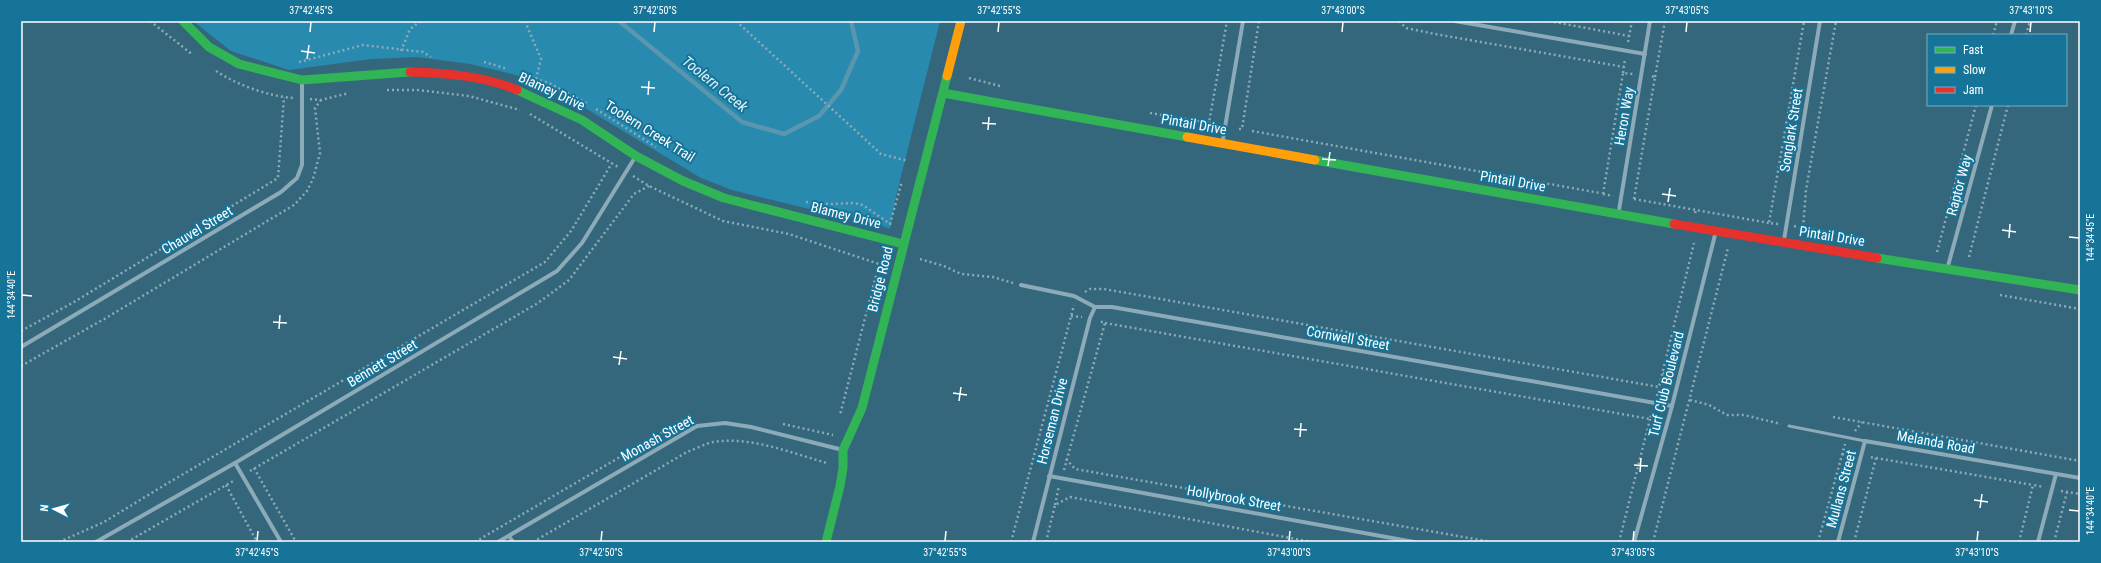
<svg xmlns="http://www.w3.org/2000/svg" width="2101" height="563" viewBox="0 0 2101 563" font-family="'Roboto Condensed',sans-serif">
<rect width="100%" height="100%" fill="#34677c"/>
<!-- green -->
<path fill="#288aae" d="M 193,21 L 940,21 L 896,196 L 890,229 L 867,220 L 805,208 L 732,190 L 701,178 L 547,85 L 512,74 L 470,64 L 417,57 L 371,59 L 289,70 L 231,51 Z"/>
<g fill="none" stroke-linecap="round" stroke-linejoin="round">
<!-- stream -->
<path stroke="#5a96ae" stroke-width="4.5" d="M 619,21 L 742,122 L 784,134 L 819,116 L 841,90 L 858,51 L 851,21"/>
<!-- path -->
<g stroke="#8caab7" stroke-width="2.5" stroke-dasharray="2 3" stroke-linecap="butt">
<path d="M 150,21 L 193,55"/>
<path d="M 525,21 L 541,59 L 536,79"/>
<path d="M 736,21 L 881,154 L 908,161"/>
<path d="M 1399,21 L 1406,28 L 1435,34 L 1624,67"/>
<path d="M 1549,21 L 1629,36"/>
<path d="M 1993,35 L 1997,21"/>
<path d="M 2026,35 L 2030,21"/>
<path d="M 1628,42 L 1632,21"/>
<path d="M 401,51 L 410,29 L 421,21"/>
<path d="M 299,62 L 363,45 L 423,52 L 431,57"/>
<path d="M 484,62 L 508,69"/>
<path d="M 216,71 C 237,85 268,96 293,98"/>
<path d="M 1623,73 L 1625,59"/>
<path d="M 526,75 L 551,84 L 588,104"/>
<path d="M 1655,77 L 1665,21"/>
<path d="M 969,78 L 1000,86"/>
<path d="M 387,90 L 418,90 L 469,96 L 520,110"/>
<path d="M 310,99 L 321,100 L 349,93"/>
<path d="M 596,109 L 656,147"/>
<path d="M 1150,113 L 1192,120 L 1192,124"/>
<path d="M 530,114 L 618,167"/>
<path d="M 1192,120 L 1209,123 L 1227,21"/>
<path d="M 1209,123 L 1217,124"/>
<path d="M 1239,129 L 1242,129 L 1259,21"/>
<path d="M 1252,131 L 1600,193"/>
<path d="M 633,176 L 649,186 L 723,221 L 789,234 L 879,264 L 840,415"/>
<path d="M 1603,194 L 1623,73 L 1633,74"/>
<path d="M 1603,194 L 1613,196"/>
<path d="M 1634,199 L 1655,77 L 1650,76"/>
<path d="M 1634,199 L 1696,210"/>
<path d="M 806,202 L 830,204 L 854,203 L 863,205 L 890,224 L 902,181"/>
<path d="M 1695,213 L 1696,210 L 1769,223"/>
<path d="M 1778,224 L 1769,223 L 1804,21"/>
<path d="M 1794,226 L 1803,228 L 1806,190 L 1836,21"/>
<path d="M 1803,228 L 1854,237"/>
<path d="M 1937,252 L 1976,105"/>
<path d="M 1969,257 L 2008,105"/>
<path d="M 920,259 L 944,266 L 961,274 L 993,277 L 1013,283"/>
<path d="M 1085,292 L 1090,289 L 1104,289 L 1659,387 L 1694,243"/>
<path d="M 2000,295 L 2080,309"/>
<path d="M 1071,316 L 1082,317"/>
<path d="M 1105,323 L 1650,419 L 1652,412"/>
<path d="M 21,331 L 74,302 L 278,178 L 284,97"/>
<path d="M 21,366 L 106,318 L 294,205 L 307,191 L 313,179 L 320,153 L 315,108 L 321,100"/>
<path d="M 1663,373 L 1672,374"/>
<path d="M 1657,396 L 1659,387"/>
<path d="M 1690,400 L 1709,405 L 1727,415 L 1744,415 L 1781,424"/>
<path d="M 1833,417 L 2080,461"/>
<path d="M 783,424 L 833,435"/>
<path d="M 1855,431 L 1862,422"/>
<path d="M 1842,454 L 1853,455"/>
<path d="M 1876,458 L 2033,485"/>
<path d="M 1066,459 L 1075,469 L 1492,542"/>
<path d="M 254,468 L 296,542"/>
<path d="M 1064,470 L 1105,323 L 1099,321"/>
<path d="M 250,471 L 538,303 L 569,280 L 634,194 L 649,186"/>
<path d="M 226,485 L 257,542"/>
<path d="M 2061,491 L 2080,494"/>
<path d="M 1055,505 L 1059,486"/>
<path d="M 59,542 L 104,522 L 168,483 L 545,262 L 571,231 L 612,163"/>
<path d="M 127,542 L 235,480"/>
<path d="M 475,542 L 683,420 L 691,417"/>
<path d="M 533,542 L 687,452 C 695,449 705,444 713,442 C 751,436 791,453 827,463"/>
<path d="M 1011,542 L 1074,305"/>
<path d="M 1046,542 L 1055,505 L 1070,497 L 1312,542"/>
<path d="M 1619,542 L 1650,419"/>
<path d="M 1653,542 L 1728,248"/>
<path d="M 1818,542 L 1845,444"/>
<path d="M 1854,542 L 1876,458 L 1870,457"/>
<path d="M 2019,542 L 2033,485 L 2044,487"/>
<path d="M 2054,542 L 2067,492"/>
</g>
<!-- lane -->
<path stroke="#8caab7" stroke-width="3" d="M 1789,426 L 1865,441"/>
<!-- street -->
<g stroke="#8caab7" stroke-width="4">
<path d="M 1455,21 L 1645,54"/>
<path d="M 2011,35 L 2015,21"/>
<path d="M 1223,139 L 1243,21"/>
<path d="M 1619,210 L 1650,21"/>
<path d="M 1784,240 L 1820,21"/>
<path d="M 1948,266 L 1992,105"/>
<path d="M 1021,285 L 1074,296 L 1095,307 L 1112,307 L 1672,406"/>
<path d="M 21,347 L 281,192 L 297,178 L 302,165 L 302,83"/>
<path d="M 235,463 L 281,542"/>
<path d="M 1049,476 L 1414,542"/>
<path d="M 509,536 L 513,542"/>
<path d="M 96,542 L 235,463 L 557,271 L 582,243 L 634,159"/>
<path d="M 498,542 L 697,426 L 725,423 L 751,427 L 839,449"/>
<path d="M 1033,542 L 1090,318 L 1095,307"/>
<path d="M 1634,542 L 1672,406 L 1715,235"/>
<path d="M 1838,542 L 1865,441 L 2080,478"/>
<path d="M 2038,542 L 2056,474"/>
</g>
<!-- fast -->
<g stroke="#30b455" stroke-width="9">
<path d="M 183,21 L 209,47 L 239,64 L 302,80 L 410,72"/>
<path d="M 517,90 L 582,120 L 636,156 L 683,181 L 724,198 L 903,244"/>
<path d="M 943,93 L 1187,137"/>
<path d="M 1315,160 L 1674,224"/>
<path d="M 1877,258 L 2080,290"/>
<path d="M 826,542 L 840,486 L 843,468 L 843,450 L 862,408 L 947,76"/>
</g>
<!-- slow -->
<g stroke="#ff9f0a" stroke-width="9">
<path d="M 947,76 L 961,21"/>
<path d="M 1187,137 L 1315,160"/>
</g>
<!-- jam -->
<g stroke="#e5322d" stroke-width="9">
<path d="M 410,72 C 446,73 484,76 517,90"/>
<path d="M 1674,224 L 1877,258"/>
</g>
</g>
<!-- ticks -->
<path fill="none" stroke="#fff" stroke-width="1.5" d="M 310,32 L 311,22M 654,32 L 655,22M 998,32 L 999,22M 1342,32 L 1343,22M 1686,32 L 1687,22M 2030,32 L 2031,22M 301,51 L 315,53M 307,59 L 309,45M 641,87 L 655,88M 648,95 L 649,81M 982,123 L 996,124M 988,130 L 989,117M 1322,159 L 1336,160M 1328,166 L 1330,152M 1662,194 L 1676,196M 1668,202 L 1670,188M 2002,230 L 2016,232M 2069,237 L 2079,238M 2009,238 L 2010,224M 22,295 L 32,296M 273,322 L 287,323M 279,329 L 280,315M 613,357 L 627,359M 619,365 L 621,351M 953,393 L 967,395M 959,401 L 961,387M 1294,429 L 1307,430M 1300,437 L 1301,423M 1634,465 L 1648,466M 1640,472 L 1641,458M 1974,500 L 1988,502M 1980,508 L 1982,494M 2069,510 L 2079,511M 257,541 L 258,531M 601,541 L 602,531M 945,541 L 946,531M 1289,541 L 1290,531M 1633,541 L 1634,531M 1977,541 L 1978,531"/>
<g text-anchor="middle" stroke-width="4" stroke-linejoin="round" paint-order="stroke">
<!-- street labels -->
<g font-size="14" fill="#fff" stroke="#177499">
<text transform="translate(552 91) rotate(25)" y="5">Blamey Drive</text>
<text transform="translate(1624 116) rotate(-80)" y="5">Heron Way</text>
<text transform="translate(1194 124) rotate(10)" y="5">Pintail Drive</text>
<text transform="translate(1791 130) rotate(-81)" y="5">Songlark Street</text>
<text transform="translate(650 131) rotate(32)" y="5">Toolern Creek Trail</text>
<text transform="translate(1513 181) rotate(10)" y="5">Pintail Drive</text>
<text transform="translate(1959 185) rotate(-75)" y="5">Raptor Way</text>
<text transform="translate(846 215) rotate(14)" y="5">Blamey Drive</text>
<text transform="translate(197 230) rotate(-31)" y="5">Chauvel Street</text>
<text transform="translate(1832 236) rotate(9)" y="5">Pintail Drive</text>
<text transform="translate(880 279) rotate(-76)" y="5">Bridge Road</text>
<text transform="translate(1348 338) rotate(10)" y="5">Cornwell Street</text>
<text transform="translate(382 363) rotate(-31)" y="5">Bennett Street</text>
<text transform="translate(1666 384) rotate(-76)" y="5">Turf Club Boulevard</text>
<text transform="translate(1052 421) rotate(-76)" y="5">Horseman Drive</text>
<text transform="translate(657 438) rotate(-29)" y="5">Monash Street</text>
<text transform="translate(1936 442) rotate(10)" y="5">Melanda Road</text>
<text transform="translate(1841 489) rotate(-75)" y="5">Mullans Street</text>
<text transform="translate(1234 498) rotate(10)" y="5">Hollybrook Street</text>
</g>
<!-- water labels -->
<g font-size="15" font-style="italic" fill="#d8f2fb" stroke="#177499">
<text transform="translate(715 84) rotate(39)" y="5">Toolern Creek</text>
</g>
</g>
<!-- border -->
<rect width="2101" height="563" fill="none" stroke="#177499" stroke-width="44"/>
<!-- legend -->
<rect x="1927" y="34" width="140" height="72" fill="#177499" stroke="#74acc2"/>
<rect x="1935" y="47" width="20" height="6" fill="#30b455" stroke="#74acc2"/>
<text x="1963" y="54" font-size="12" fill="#ffffff">Fast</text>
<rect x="1935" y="67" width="20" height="6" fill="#ff9f0a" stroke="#74acc2"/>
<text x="1963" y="74" font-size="12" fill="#ffffff">Slow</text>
<rect x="1935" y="87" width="20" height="6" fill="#e5322d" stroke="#74acc2"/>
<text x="1963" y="94" font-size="12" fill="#ffffff">Jam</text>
<!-- north arrow -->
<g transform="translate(54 509) rotate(276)" stroke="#177499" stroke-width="3" paint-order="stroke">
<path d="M0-3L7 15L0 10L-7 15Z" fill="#ffffff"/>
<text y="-6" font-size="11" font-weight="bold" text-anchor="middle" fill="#ffffff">N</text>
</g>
<rect x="22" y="22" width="2057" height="519" fill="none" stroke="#fff" stroke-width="1.5"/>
<g font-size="10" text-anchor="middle" fill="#fff">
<text x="311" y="14">37°42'45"S</text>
<text x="655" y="14">37°42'50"S</text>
<text x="999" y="14">37°42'55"S</text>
<text x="1343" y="14">37°43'00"S</text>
<text x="1687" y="14">37°43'05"S</text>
<text x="2031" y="14">37°43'10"S</text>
<text transform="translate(2090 238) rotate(-90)" y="4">144°34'45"E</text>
<text transform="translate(11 295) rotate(-90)" y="4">144°34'40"E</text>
<text transform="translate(2090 511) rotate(-90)" y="4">144°34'40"E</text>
<text x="257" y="556">37°42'45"S</text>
<text x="601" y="556">37°42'50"S</text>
<text x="945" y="556">37°42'55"S</text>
<text x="1289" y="556">37°43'00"S</text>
<text x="1633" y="556">37°43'05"S</text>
<text x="1977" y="556">37°43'10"S</text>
</g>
</svg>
